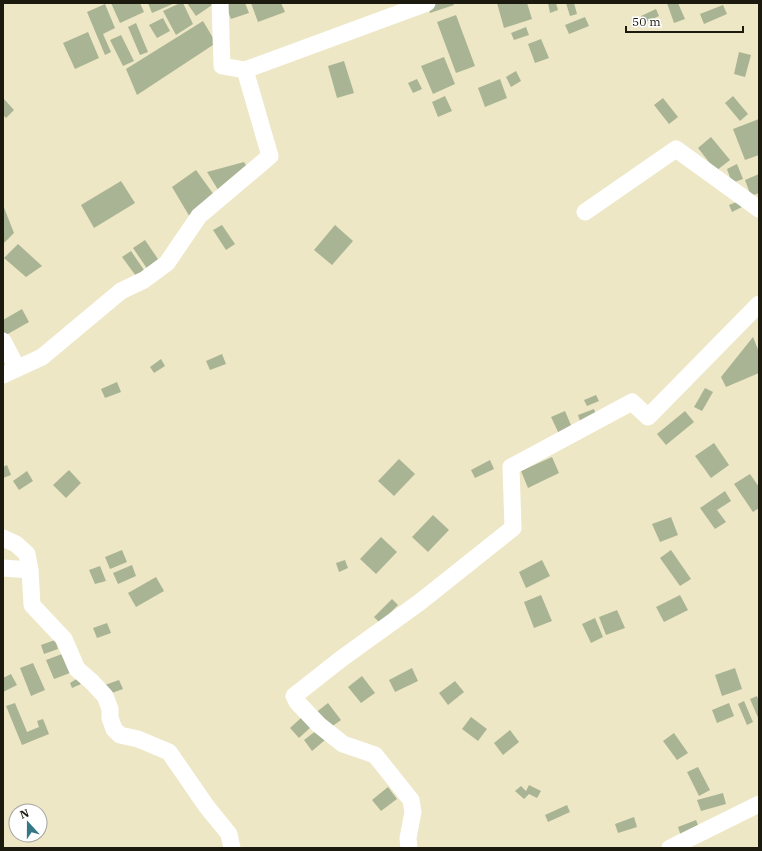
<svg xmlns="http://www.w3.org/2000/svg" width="762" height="851" viewBox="0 0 762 851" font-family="'IBM Plex Serif',serif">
<rect width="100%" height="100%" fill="#ede7c5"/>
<!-- building -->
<g fill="#a9b494">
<path d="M 111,3 L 140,3 L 144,12 L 120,23 Z"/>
<path d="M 148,3 L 175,3 L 152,13 Z"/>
<path d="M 180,3 L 183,3 L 193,24 L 176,35 L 163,11 Z"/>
<path d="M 187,3 L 215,3 L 196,16 Z"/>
<path d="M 227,3 L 245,3 L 249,13 L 231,19 L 225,4 Z"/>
<path d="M 251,3 L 281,3 L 285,12 L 258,22 Z"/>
<path d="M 427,3 L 453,3 L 454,5 L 430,13 Z"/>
<path d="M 497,3 L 527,3 L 532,19 L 504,28 Z"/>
<path d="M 548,3 L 556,3 L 558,10 L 550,13 Z"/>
<path d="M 566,3 L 574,3 L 577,14 L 570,16 Z"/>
<path d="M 667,3 L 678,3 L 685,19 L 674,23 Z"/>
<path d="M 105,4 L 115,28 L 103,34 L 111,52 L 105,55 L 87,12 Z"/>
<path d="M 723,5 L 727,14 L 704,24 L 700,14 Z"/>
<path d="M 656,9 L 659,16 L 644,23 L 641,16 Z"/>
<path d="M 456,15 L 475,66 L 456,73 L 437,22 Z"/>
<path d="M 585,17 L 589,26 L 569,34 L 565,25 Z"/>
<path d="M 163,18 L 170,31 L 157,38 L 149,25 Z"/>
<path d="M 203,21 L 216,43 L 137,95 L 126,69 Z"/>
<path d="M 136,23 L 148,52 L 140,55 L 128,27 Z"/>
<path d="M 526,27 L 529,35 L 514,40 L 511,33 Z"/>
<path d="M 88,32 L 99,58 L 75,69 L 63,43 Z"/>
<path d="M 121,35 L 134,61 L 123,66 L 110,40 Z"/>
<path d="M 541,39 L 549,58 L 535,63 L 528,44 Z"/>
<path d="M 739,52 L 751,55 L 745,77 L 734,74 Z"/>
<path d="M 444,57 L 455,84 L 433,94 L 421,66 Z"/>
<path d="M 344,61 L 354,93 L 337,98 L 328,66 Z"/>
<path d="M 516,71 L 521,81 L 511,87 L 506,77 Z"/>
<path d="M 417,79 L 422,89 L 413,93 L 408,83 Z"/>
<path d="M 500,79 L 507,98 L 485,107 L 478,88 Z"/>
<path d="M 445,96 L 452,111 L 438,117 L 432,102 Z"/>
<path d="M 733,96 L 748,114 L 740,121 L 725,103 Z"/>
<path d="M 3,98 L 14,110 L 6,118 L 3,115 Z"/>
<path d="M 663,98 L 678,117 L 669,124 L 654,105 Z"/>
<path d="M 759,119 L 759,155 L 745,160 L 733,129 Z"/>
<path d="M 711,137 L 730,160 L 716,171 L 698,148 Z"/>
<path d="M 244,162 L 254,179 L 225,201 L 207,172 Z"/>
<path d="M 737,164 L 743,179 L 732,183 L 727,169 Z"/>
<path d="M 196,170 L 222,206 L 197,229 L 172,187 Z"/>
<path d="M 759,174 L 759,193 L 751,196 L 745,180 Z"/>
<path d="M 121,181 L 135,203 L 94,228 L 81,205 Z"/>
<path d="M 739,201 L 742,207 L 732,212 L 729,205 Z"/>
<path d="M 3,205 L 14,233 L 3,244 Z"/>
<path d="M 222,225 L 235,244 L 226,250 L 213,230 Z"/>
<path d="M 335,225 L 353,241 L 332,265 L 314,250 Z"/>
<path d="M 145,240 L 160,262 L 148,270 L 133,248 Z"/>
<path d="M 18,244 L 42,266 L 26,277 L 4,258 Z"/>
<path d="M 131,251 L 144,270 L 136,276 L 122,257 Z"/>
<path d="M 22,309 L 29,322 L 6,335 L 3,330 L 3,320 Z"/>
<path d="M 753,337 L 759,352 L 759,373 L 726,387 L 721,377 Z"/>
<path d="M 222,354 L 226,364 L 210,370 L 206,361 Z"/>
<path d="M 161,359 L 165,366 L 154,373 L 150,367 Z"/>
<path d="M 117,382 L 121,392 L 105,398 L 101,389 Z"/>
<path d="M 705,388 L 713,392 L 702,411 L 694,407 Z"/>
<path d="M 596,395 L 599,401 L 587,406 L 584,400 Z"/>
<path d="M 594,409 L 597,418 L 581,424 L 578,415 Z"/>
<path d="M 565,411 L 573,430 L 560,436 L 551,417 Z"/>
<path d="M 685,411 L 694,422 L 666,445 L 657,434 Z"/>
<path d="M 714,443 L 729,465 L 711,478 L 695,456 Z"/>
<path d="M 552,457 L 559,473 L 528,488 L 521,471 Z"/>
<path d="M 399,459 L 415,474 L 394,496 L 378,481 Z"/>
<path d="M 490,460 L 494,469 L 475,478 L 471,470 Z"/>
<path d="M 7,465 L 11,475 L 3,478 L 3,467 Z"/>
<path d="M 69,470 L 81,483 L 66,498 L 53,485 Z"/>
<path d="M 27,471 L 33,481 L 19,490 L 13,481 Z"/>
<path d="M 750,474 L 759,487 L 759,508 L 753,512 L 734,484 Z"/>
<path d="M 725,491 L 731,501 L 717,510 L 726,522 L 715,529 L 700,508 Z"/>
<path d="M 433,515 L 449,530 L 428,552 L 412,537 Z"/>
<path d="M 671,517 L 678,535 L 660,542 L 652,524 Z"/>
<path d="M 381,537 L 397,552 L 376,574 L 360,559 Z"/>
<path d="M 122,550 L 127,562 L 110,569 L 105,557 Z"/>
<path d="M 671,550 L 691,579 L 680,586 L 660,558 Z"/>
<path d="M 345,560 L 348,568 L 339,572 L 336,563 Z"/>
<path d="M 542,560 L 550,576 L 526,588 L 519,572 Z"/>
<path d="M 132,565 L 136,576 L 118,584 L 113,573 Z"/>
<path d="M 100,566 L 106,581 L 95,584 L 89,570 Z"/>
<path d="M 156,577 L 164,591 L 136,607 L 128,593 Z"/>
<path d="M 541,595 L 552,621 L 534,628 L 524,602 Z"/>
<path d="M 680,595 L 688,610 L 664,622 L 656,607 Z"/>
<path d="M 392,599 L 398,605 L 380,623 L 374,617 Z"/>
<path d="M 617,610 L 625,628 L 606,635 L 599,617 Z"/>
<path d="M 595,618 L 603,637 L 591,643 L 582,624 Z"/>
<path d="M 107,623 L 111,633 L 97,638 L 93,628 Z"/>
<path d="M 55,640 L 58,649 L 44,654 L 41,645 Z"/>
<path d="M 62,654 L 70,673 L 54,679 L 46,660 Z"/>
<path d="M 33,663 L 45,690 L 31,696 L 20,668 Z"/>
<path d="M 412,668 L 418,681 L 395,692 L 389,680 Z"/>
<path d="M 735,668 L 742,689 L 722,696 L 715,675 Z"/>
<path d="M 11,674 L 17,685 L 3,692 L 3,678 Z"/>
<path d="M 362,676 L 375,693 L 361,703 L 348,687 Z"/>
<path d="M 78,678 L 81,684 L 72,688 L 70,683 Z"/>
<path d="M 119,680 L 123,689 L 109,694 L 105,685 Z"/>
<path d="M 455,681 L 464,692 L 448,705 L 439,693 Z"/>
<path d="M 757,696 L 759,702 L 759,720 L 750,699 Z"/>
<path d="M 744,701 L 753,722 L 747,725 L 738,704 Z"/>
<path d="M 15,703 L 27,732 L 39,727 L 37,721 L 43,719 L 49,734 L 22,745 L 6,706 Z"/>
<path d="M 328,703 L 341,720 L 327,730 L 314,714 Z"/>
<path d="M 729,703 L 734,716 L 717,723 L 712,710 Z"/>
<path d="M 302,717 L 311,727 L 299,738 L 290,728 Z"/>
<path d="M 471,717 L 487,729 L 478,741 L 462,729 Z"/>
<path d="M 317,730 L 325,740 L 312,751 L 304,740 Z"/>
<path d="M 510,730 L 519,742 L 503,755 L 494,743 Z"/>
<path d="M 674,733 L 688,753 L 677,760 L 663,741 Z"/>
<path d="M 698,767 L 710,790 L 699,796 L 687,772 Z"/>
<path d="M 529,785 L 541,791 L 537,798 L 529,794 L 524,799 L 515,791 L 521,786 L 526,791 Z"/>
<path d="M 388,787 L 397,799 L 381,811 L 372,800 Z"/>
<path d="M 723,793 L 726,804 L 701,811 L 697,800 Z"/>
<path d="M 567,805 L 570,812 L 548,822 L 545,815 Z"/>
<path d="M 634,817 L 637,827 L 618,833 L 615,824 Z"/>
<path d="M 696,820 L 700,830 L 681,836 L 678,827 Z"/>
</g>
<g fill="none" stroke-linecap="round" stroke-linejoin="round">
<!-- minor -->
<g stroke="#fff" stroke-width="17">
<path d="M 220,3 L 222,66 L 245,70"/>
<path d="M 585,212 L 676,149 L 759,209"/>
<path d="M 3,341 L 17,368"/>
<path d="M 3,375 L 42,357 L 121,291 L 144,280 L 167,263 L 199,216 L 270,156 L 245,70 L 427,3"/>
<path d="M 3,538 L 16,544 L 27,554 L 30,570 L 32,605 L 64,639 L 77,669 L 92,682 L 105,696 L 110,709 L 110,718 L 114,729 L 120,735 L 138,739 L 169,752 L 207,807 L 229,834 L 232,848"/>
<path d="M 3,568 L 30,570"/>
<path d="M 409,848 L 408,838 L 413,812 L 411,800 L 375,755 L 343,744 L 319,725 L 297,702 L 294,696 L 341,659 L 420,602 L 513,528 L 511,467 L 632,402 L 648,417 L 759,304"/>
<path d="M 670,848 L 759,804"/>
</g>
</g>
<!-- border -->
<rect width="762" height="851" fill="none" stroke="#1c1a0e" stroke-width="8"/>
<!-- north arrow -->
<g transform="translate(28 823) rotate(339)"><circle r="19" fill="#ffffff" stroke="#a4a39f"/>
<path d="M0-3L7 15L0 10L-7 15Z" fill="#347887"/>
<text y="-6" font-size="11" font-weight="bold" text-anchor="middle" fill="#1c1a0e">N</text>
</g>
<!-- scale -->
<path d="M626 26v6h117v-6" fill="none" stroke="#1c1a0e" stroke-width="2"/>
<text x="632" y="26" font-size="12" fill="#1c1a0e" stroke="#ffffff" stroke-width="3" paint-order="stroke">50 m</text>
</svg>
